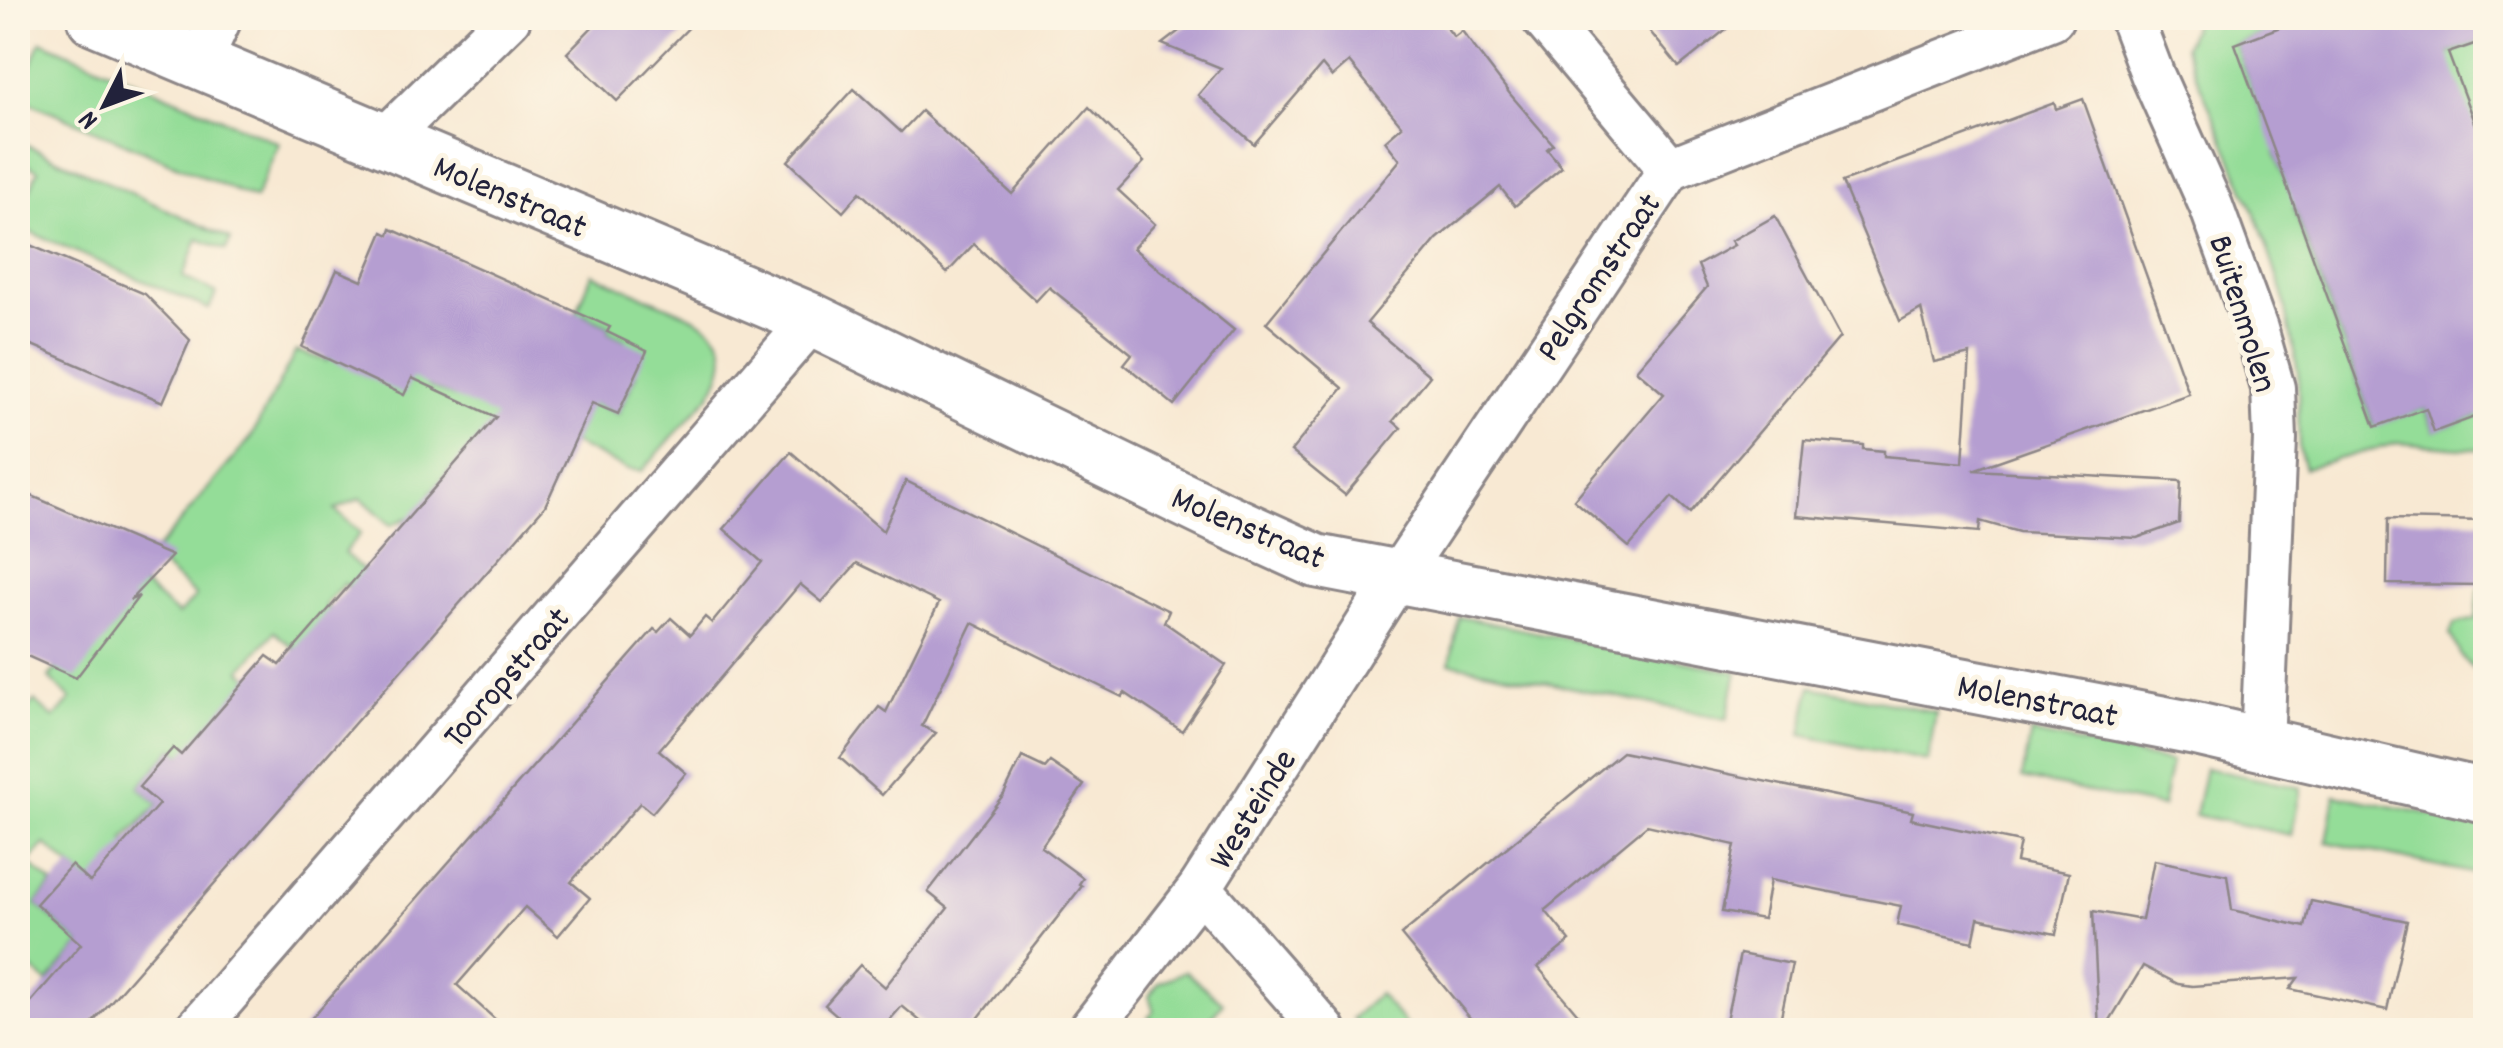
<svg xmlns="http://www.w3.org/2000/svg" width="2503" height="1048" viewBox="0 0 2503 1048" font-family="Dekko,sans-serif">
<rect width="100%" height="100%" fill="#fcf5e5"/>
<filter id="ink" filterUnits="userSpaceOnUse"><feTurbulence type="fractalNoise" baseFrequency=".01" numOctaves="2"/><feDisplacementMap in="SourceGraphic" scale="20" xChannelSelector="R" yChannelSelector="G"/><feConvolveMatrix kernelMatrix="1 2 1 2 8 2 1 2 1" color-interpolation-filters="sRGB"/></filter>
<filter id="wash" filterUnits="userSpaceOnUse"><feTurbulence type="fractalNoise" baseFrequency=".0048" numOctaves="4" result="noise"/><feDisplacementMap in="SourceGraphic" scale="40" xChannelSelector="R" yChannelSelector="G"/><feGaussianBlur stdDeviation="2.25" result="paint"/><feColorMatrix in="noise" values="0 0 0 0 0 0 0 0 0 0 0 0 0 0 0 0 0 1.4 0 .05"/><feComposite in="paint" operator="in"/></filter>
<g filter="url(#wash)">
<rect width="100%" height="100%" fill="#f8e9d3"/>
<!-- green -->
<g fill="#94dd98" stroke="#5b806a" stroke-width="2.5" fill-rule="evenodd">
<path d="M 2196,18 L 2306,18 L 2235,44 L 2264,121 L 2294,145 L 2275,153 L 2286,182 L 2319,101 L 2484,40 L 2476,18 L 2485,18 L 2485,450 L 2397,443 L 2305,468 L 2299,449 L 2298,372 L 2283,294 L 2259,223 L 2184,47 ZM 2335,192 L 2477,416 L 2434,431 L 2425,408 L 2374,426 L 2294,208 Z"/>
<path d="M 41,41 L 279,143 L 255,199 L 18,97 Z"/>
<path d="M 18,141 L 231,239 L 226,250 L 198,239 L 183,277 L 216,293 L 209,309 L 18,227 L 18,218 L 38,170 L 18,159 Z"/>
<path d="M 592,274 C 614,283 636,293 658,302 C 706,322 746,336 710,395 L 642,471 L 626,469 L 573,443 L 451,469 L 431,492 L 443,503 L 391,525 L 361,498 L 335,510 L 361,533 L 344,553 L 381,586 L 373,608 L 344,583 L 325,605 L 354,630 L 315,666 L 274,632 L 241,670 L 283,705 L 196,768 L 173,748 L 139,787 L 159,804 L 124,839 L 149,864 L 114,903 L 45,844 L 28,863 L 53,884 L 36,904 L 81,944 L 47,982 L 18,958 L 18,720 L 34,701 L 54,718 L 71,699 L 49,678 L 79,640 L 135,578 L 178,615 L 196,596 L 151,556 L 250,439 L 296,351 L 327,361 L 362,284 L 434,324 L 428,386 L 454,397 L 506,347 L 595,404 L 618,414 L 636,375 L 613,365 L 624,340 L 608,332 L 609,326 L 583,314 L 579,320 L 575,317 Z"/>
<path d="M 2485,586 L 2485,681 L 2461,656 L 2450,634 L 2454,624 L 2476,619 L 2479,589 Z"/>
<path d="M 1459,617 L 1737,672 L 1727,719 L 1450,663 Z"/>
<path d="M 1811,687 L 1936,712 L 1928,761 L 1801,735 Z"/>
<path d="M 2031,733 L 2171,762 L 2162,807 L 2022,778 Z"/>
<path d="M 2205,768 L 2301,788 L 2291,835 L 2195,815 Z"/>
<path d="M 2335,795 L 2485,825 L 2485,876 L 2327,842 Z"/>
<path d="M 1185,971 L 1223,1003 L 1200,1030 L 1160,1030 L 1148,1017 L 1154,1011 L 1149,996 L 1159,983 Z"/>
<path d="M 1379,994 L 1410,1030 L 1363,1030 L 1352,1018 Z"/>
</g>
<g id="blocks">
<!-- building -->
<g fill="#b59ed1">
<path d="M 601,18 L 698,18 L 617,101 L 567,53 Z"/>
<path d="M 1196,18 L 1439,18 L 1454,37 L 1462,31 L 1510,94 L 1553,144 L 1547,149 L 1562,167 L 1515,206 L 1500,187 L 1437,239 L 1367,323 L 1430,376 L 1393,421 L 1401,428 L 1345,495 L 1291,451 L 1343,388 L 1266,323 L 1400,160 L 1385,141 L 1402,126 L 1349,62 L 1332,77 L 1322,65 L 1254,144 L 1198,95 L 1221,68 L 1162,44 Z"/>
<path d="M 1639,18 L 1740,18 L 1679,67 Z"/>
<path d="M 2304,18 L 2486,18 L 2486,40 L 2448,53 L 2486,154 L 2486,413 L 2434,432 L 2426,408 L 2375,427 L 2235,44 Z"/>
<path d="M 854,89 L 901,132 L 921,111 L 1012,194 L 1089,107 L 1144,162 L 1118,190 L 1155,224 L 1133,248 L 1234,330 L 1174,405 L 1124,364 L 1132,354 L 1049,287 L 1036,301 L 974,244 L 947,273 L 860,192 L 843,212 L 788,161 Z"/>
<path d="M 2083,99 L 2189,394 L 1973,470 L 2181,481 L 2179,523 L 2137,538 L 2019,532 L 1980,521 L 1979,532 L 1796,516 L 1804,440 L 1863,445 L 1863,449 L 1884,451 L 1884,456 L 1963,463 L 1970,354 L 1934,362 L 1921,309 L 1900,321 L 1842,182 L 2054,103 L 2056,109 Z"/>
<path d="M 1775,216 L 1840,337 L 1690,513 L 1672,497 L 1629,547 L 1574,500 L 1664,394 L 1636,370 L 1707,287 L 1698,265 L 1734,245 L 1731,241 Z"/>
<path d="M 391,229 L 610,327 L 607,332 L 647,351 L 618,414 L 592,403 L 545,506 L 86,1030 L 18,1030 L 18,1017 L 81,944 L 36,904 L 71,865 L 90,882 L 159,804 L 139,787 L 173,748 L 181,755 L 267,656 L 280,665 L 496,417 L 412,378 L 404,395 L 302,347 L 337,270 L 362,281 L 383,232 L 389,235 Z"/>
<path d="M 18,240 L 145,294 L 190,340 L 163,402 L 18,339 Z"/>
<path d="M 791,452 L 883,531 L 906,481 L 1169,611 L 1164,622 L 1226,665 L 1182,731 L 1125,693 L 1122,697 L 972,623 L 922,726 L 936,733 L 882,795 L 840,758 L 879,707 L 886,712 L 939,603 L 857,563 L 822,602 L 800,584 L 659,750 L 686,773 L 652,813 L 640,803 L 571,882 L 590,898 L 558,936 L 525,907 L 457,985 L 507,1030 L 301,1030 L 654,629 L 658,632 L 671,618 L 690,635 L 705,617 L 712,623 L 762,562 L 724,529 Z"/>
<path d="M 18,490 L 172,556 L 130,600 L 139,596 L 76,678 L 18,652 Z"/>
<path d="M 2388,519 L 2486,521 L 2486,585 L 2387,584 Z"/>
<path d="M 1622,752 L 1913,812 L 1911,819 L 2020,842 L 2016,862 L 2069,873 L 2056,934 L 1978,918 L 1973,942 L 1897,925 L 1901,906 L 1770,880 L 1763,919 L 1722,912 L 1735,845 L 1647,825 L 1545,910 L 1570,941 L 1538,967 L 1591,1030 L 1480,1030 L 1401,935 Z"/>
<path d="M 1022,757 L 1045,768 L 1050,762 L 1084,785 L 1041,847 L 1083,878 L 1079,884 L 1082,886 L 969,1030 L 931,1030 L 902,1006 L 881,1030 L 854,1030 L 825,1005 L 860,965 L 885,987 L 948,908 L 928,892 L 1004,794 Z"/>
<path d="M 2154,860 L 2227,875 L 2232,910 L 2305,927 L 2311,901 L 2407,921 L 2387,1010 L 2290,989 L 2298,978 L 2192,986 L 2178,984 L 2143,966 L 2104,1030 L 2099,1030 L 2093,911 L 2142,920 Z"/>
<path d="M 1740,954 L 1792,964 L 1778,1030 L 1724,1030 Z"/>
</g>
</g>
</g>
<g filter="url(#ink)">
<use href="#blocks" fill-opacity="0" stroke="#8d8687" stroke-width="2.5"/>
<g fill="none" stroke-linecap="round" stroke-linejoin="round">
<defs>
<g id="minor">
<path d="M 1543,18 L 1670,169"/>
<path d="M 2131,18 L 2153,76 L 2211,206 L 2256,329 L 2273,388 L 2275,439 L 2262,744"/>
<path d="M 200,62 L 220,18"/>
<path d="M 383,141 L 509,18"/>
<path d="M 1200,888 L 1324,1030"/>
<path d="M 196,1030 L 812,320"/>
<path d="M 1090,1030 L 1200,888 L 1398,576 L 1670,169 L 2052,18"/>
</g>
<path id="tertiary" d="M 94,18 L 812,320 L 1217,516 L 1316,561 L 2196,729 L 2486,796"/>
</defs>
<!-- minor casing -->
<use href="#minor" stroke="#8d8687" stroke-width="48"/>
<!-- tertiary casing -->
<use href="#tertiary" stroke="#8d8687" stroke-width="58"/>
<!-- minor -->
<use href="#minor" stroke="#fff" stroke-width="42"/>
<!-- tertiary -->
<use href="#tertiary" stroke="#fff" stroke-width="52"/>
</g>
</g>
<g text-anchor="middle" stroke-width="10" stroke-linejoin="round" paint-order="stroke">
<!-- street labels -->
<g font-size="35" fill="#22223b" stroke="#fcf5e5">
<text transform="translate(511 195) rotate(23)" y="12">Molenstraat</text>
<text transform="translate(1597 276) rotate(-56)" y="12">Pelgromstraat</text>
<text transform="translate(2245 313) rotate(73)" y="12">Buitenmolen</text>
<text transform="translate(1249 526) rotate(23)" y="12">Molenstraat</text>
<text transform="translate(505 676) rotate(-49)" y="12">Tooropstraat</text>
<text transform="translate(2038 699) rotate(11)" y="12">Molenstraat</text>
<text transform="translate(1251 808) rotate(-58)" y="12">Westeinde</text>
</g>
</g>
<!-- margin -->
<rect width="2503" height="1048" fill="none" stroke="#fcf5e5" stroke-width="60"/>
<!-- north arrow -->
<g transform="translate(105 105) rotate(228)" stroke="#fcf5e5" stroke-width="8" paint-order="stroke">
<path d="M0-8L18 38L0 25L-18 38Z" fill="#22223b"/>
<text y="-15" font-size="28" font-weight="bold" text-anchor="middle" fill="#22223b">N</text>
</g>
</svg>
